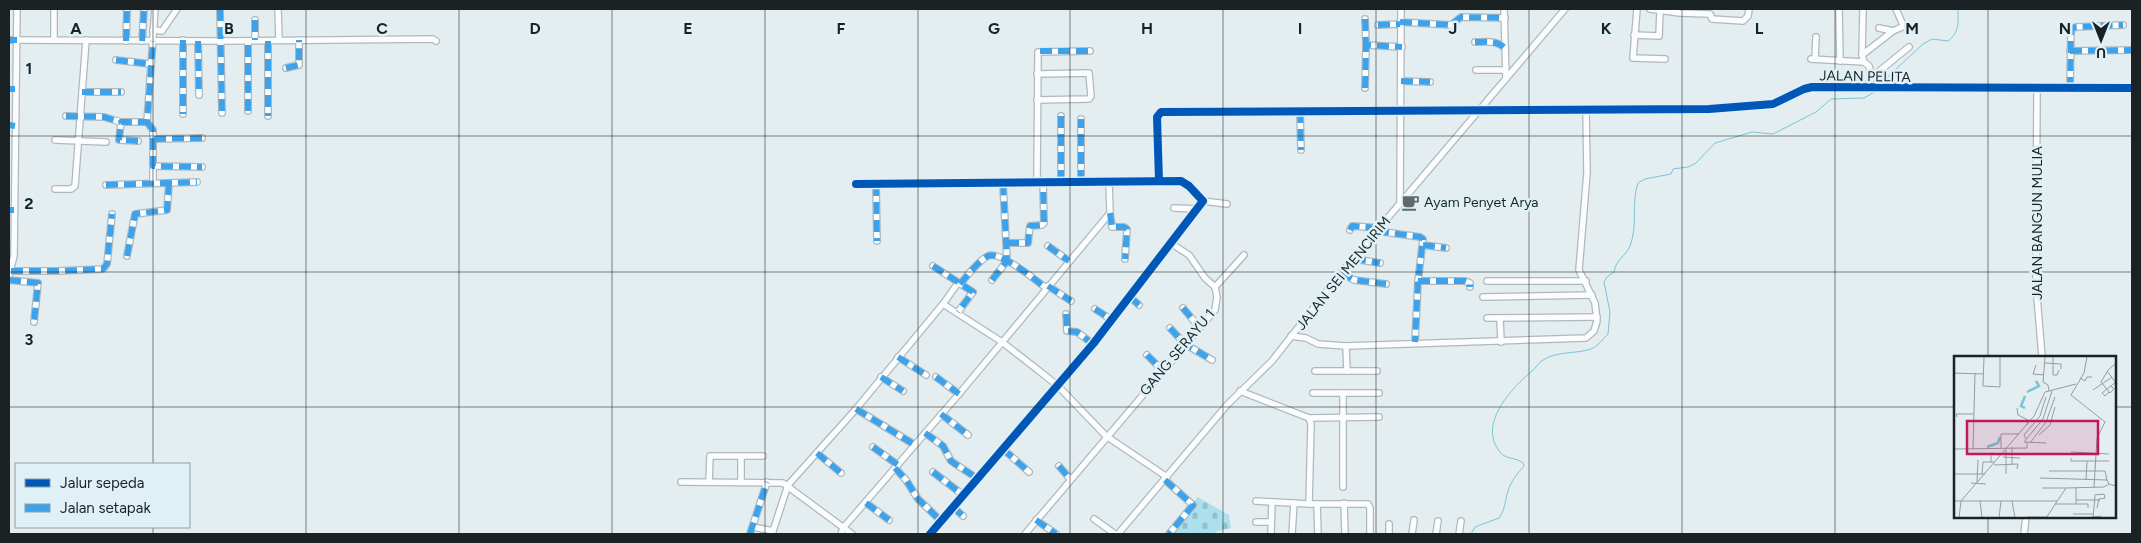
<svg xmlns="http://www.w3.org/2000/svg" width="2141" height="543" viewBox="0 0 2141 543" font-family="Figtree,sans-serif">
<defs>
<pattern id="cemetery-stones" width="16" height="16" patternUnits="userSpaceOnUse" patternTransform="scale(1.25)"><rect width="16" height="16" fill="#abe0ec"/><path d="M2 7V4a2 2 0 0 1 4 0v3zM10 15v-3a2 2 0 0 1 4 0v3z" fill="#93c0ca"/></pattern>
</defs>
<rect width="100%" height="100%" fill="#e4eef1"/>
<!-- cemetery -->
<path fill="url(#cemetery-stones)" d="M 1198,497 L 1229,515 L 1231,528 L 1215,532 L 1215,534 L 1168,534 Z"/>
<g fill="none" stroke-linecap="round" stroke-linejoin="round">
<!-- stream -->
<g stroke="#78c5d6" stroke-width="1">
<path d="M 1880,84 L 1923,44 L 1932,39 L 1948,41 C 1960,31 1958,23 1958,9"/>
<path d="M 1471,534 L 1475,527 L 1499,518 C 1505,510 1505,501 1508,491 C 1511,481 1517,474 1524,466 L 1523,463 C 1516,457 1506,460 1500,452 C 1477,424 1512,388 1532,371 C 1536,368 1538,363 1543,360 C 1557,351 1576,354 1591,349 C 1597,347 1603,339 1608,334 L 1610,312 L 1604,282 L 1607,277 L 1614,272 C 1616,259 1625,257 1630,246 C 1638,226 1631,203 1638,183 L 1645,179 L 1671,174 L 1673,169 L 1688,167 L 1696,163 L 1715,143 L 1752,132 L 1773,134 L 1816,112 L 1831,99 L 1864,98 L 1878,90"/>
</g>
<defs>
<g id="minor">
<path d="M 220,9 L 222,113"/>
<path d="M 278,9 L 279,40"/>
<path d="M 1504,9 L 1506,78"/>
<path d="M 1637,9 L 1633,58 L 1665,59"/>
<path d="M 1650,9 L 1680,13 L 1710,14 L 1712,19 L 1743,21 L 1748,16 L 1749,9"/>
<path d="M 1839,9 L 1840,61"/>
<path d="M 1863,9 L 1862,55 L 1864,62"/>
<path d="M 1365,19 L 1366,45"/>
<path d="M 255,20 L 255,40"/>
<path d="M 1400,22 L 1451,25 L 1461,17 L 1505,18"/>
<path d="M 1378,25 L 1400,24"/>
<path d="M 1879,28 L 1893,31 L 1902,27 L 1903,25 L 1896,9"/>
<path d="M 153,30 L 162,31 L 177,9"/>
<path d="M 1634,35 L 1659,36 L 1660,11"/>
<path d="M 9,40 L 221,41 L 433,39 L 436,41"/>
<path d="M 54,40 L 54,9"/>
<path d="M 183,40 L 183,114"/>
<path d="M 126,41 L 127,9"/>
<path d="M 142,41 L 144,9"/>
<path d="M 198,41 L 199,95"/>
<path d="M 268,41 L 268,116"/>
<path d="M 1475,42 C 1486,42 1497,40 1505,48"/>
<path d="M 2070,51 L 2132,50"/>
<path d="M 1862,55 L 1893,31"/>
<path d="M 1811,59 L 1864,62 L 1869,66 L 1872,77"/>
<path d="M 1815,59 L 1816,37"/>
<path d="M 116,60 L 150,64"/>
<path d="M 286,68 L 299,65 L 299,40"/>
<path d="M 1476,70 L 1505,70"/>
<path d="M 1401,81 L 1430,82"/>
<path d="M 1365,88 L 1366,45 L 1402,47"/>
<path d="M 1866,88 L 1872,77 L 1909,47"/>
<path d="M 2037,89 L 2036,284 L 2042,357"/>
<path d="M 2070,89 L 2071,29 L 2076,27 L 2123,25"/>
<path d="M 82,92 L 121,92"/>
<path d="M 1037,100 L 1089,99 L 1091,96 L 1089,73 L 1037,74"/>
<path d="M 248,111 L 248,41"/>
<path d="M 1300,111 L 1301,150"/>
<path d="M 66,116 L 104,117 L 121,122"/>
<path d="M 147,122 L 153,130 L 153,166 L 202,167"/>
<path d="M 154,139 L 202,138"/>
<path d="M 55,140 L 106,142"/>
<path d="M 138,141 L 119,140 L 121,122 L 147,122 L 155,9"/>
<path d="M 1159,181 L 1157,117 L 1161,112 L 1709,109 L 1773,104 L 1804,89 L 1812,87 L 2132,88"/>
<path d="M 1037,182 L 1038,52 L 1090,51"/>
<path d="M 1061,182 L 1061,116"/>
<path d="M 1081,182 L 1081,119"/>
<path d="M 153,183 L 153,166"/>
<path d="M 856,184 L 1181,181 L 1189,186 L 1203,201 L 1093,344 L 930,534"/>
<path d="M 876,184 L 877,241"/>
<path d="M 106,185 L 197,182"/>
<path d="M 55,189 L 71,189 L 75,186 L 86,40"/>
<path d="M 1203,201 L 1227,204"/>
<path d="M 1400,204 L 1401,9"/>
<path d="M 1174,208 L 1197,209"/>
<path d="M 1110,213 L 1112,227 L 1124,227 L 1127,229 L 1125,259"/>
<path d="M 1350,230 L 1352,226 L 1380,228"/>
<path d="M 1377,231 L 1420,237 L 1423,239 L 1418,281 L 1415,342"/>
<path d="M 1007,243 L 1028,243 L 1030,226 L 1042,225 L 1044,223 L 1043,182"/>
<path d="M 1423,245 L 1446,248"/>
<path d="M 1048,246 L 1069,261"/>
<path d="M 127,256 L 135,214 L 167,210 L 169,183"/>
<path d="M 1354,259 L 1380,263"/>
<path d="M 933,266 L 973,292 L 958,312"/>
<path d="M 11,271 L 58,271 L 103,269 L 107,264 L 112,214"/>
<path d="M 1341,273 L 1354,280 L 1386,284"/>
<path d="M 9,275 L 14,256 L 17,9"/>
<path d="M 9,280 L 38,283 L 34,322"/>
<path d="M 992,280 L 1007,261 L 1003,183"/>
<path d="M 1418,281 L 1465,281 L 1470,283 L 1470,287"/>
<path d="M 1487,281 L 1586,281"/>
<path d="M 960,284 C 968,275 978,261 988,256 C 999,250 1037,281 1046,288"/>
<path d="M 1048,286 L 1071,301"/>
<path d="M 1215,287 L 1244,255"/>
<path d="M 1130,297 L 1139,305"/>
<path d="M 1483,297 L 1592,295"/>
<path d="M 943,304 L 958,283"/>
<path d="M 1183,308 L 1199,327"/>
<path d="M 1095,309 L 1112,320"/>
<path d="M 1066,314 L 1067,331 L 1077,332 L 1093,344"/>
<path d="M 1487,318 L 1597,317"/>
<path d="M 1500,318 L 1501,342"/>
<path d="M 1170,328 L 1185,344 L 1212,360"/>
<path d="M 1291,336 L 1306,338 L 1318,344 L 1346,346 L 1586,338 L 1594,331 L 1597,321 L 1595,303 L 1579,270 L 1587,173 L 1586,110"/>
<path d="M 1346,346 L 1347,371"/>
<path d="M 1147,355 L 1162,370"/>
<path d="M 898,357 L 926,375"/>
<path d="M 1315,371 L 1377,371"/>
<path d="M 881,377 L 903,391"/>
<path d="M 936,377 L 959,394"/>
<path d="M 1240,391 L 1309,418 L 1379,417"/>
<path d="M 1313,393 L 1379,393"/>
<path d="M 1343,393 L 1343,487"/>
<path d="M 856,409 L 915,445"/>
<path d="M 941,414 L 968,435"/>
<path d="M 1309,418 L 1311,424 L 1309,504 L 1317,504 L 1318,534"/>
<path d="M 925,433 L 943,446 L 951,461 L 978,479"/>
<path d="M 873,447 L 898,465"/>
<path d="M 1003,449 L 1029,472"/>
<path d="M 817,453 L 841,473"/>
<path d="M 741,457 L 741,482"/>
<path d="M 1059,466 L 1070,479"/>
<path d="M 895,468 L 906,480 L 918,499 L 941,521"/>
<path d="M 933,472 L 963,495"/>
<path d="M 1165,480 L 1193,505 L 1169,534"/>
<path d="M 681,482 L 783,483 L 852,534"/>
<path d="M 709,482 L 710,456 L 763,456"/>
<path d="M 1256,501 L 1309,504"/>
<path d="M 866,503 L 889,520"/>
<path d="M 1344,503 L 1345,534"/>
<path d="M 1317,504 L 1368,504 L 1370,508 L 1370,534"/>
<path d="M 953,507 L 963,516"/>
<path d="M 1094,519 L 1115,534"/>
<path d="M 1036,520 L 1056,534"/>
<path d="M 1256,522 L 1271,522"/>
<path d="M 753,527 L 773,531"/>
<path d="M 750,534 L 767,482"/>
<path d="M 772,534 L 788,485 L 856,409 L 943,304 L 1002,342 L 1038,370 L 1058,386 L 1106,436 L 1167,477"/>
<path d="M 841,534 L 843,528 L 959,394 L 1110,213 L 1109,182"/>
<path d="M 1025,534 L 1215,310 L 1217,297 L 1215,287 L 1205,278 L 1189,255 L 1172,244"/>
<path d="M 1118,534 L 1227,405 L 1272,361 L 1341,273 L 1565,9"/>
<path d="M 1271,534 L 1272,502"/>
<path d="M 1292,534 L 1294,503"/>
<path d="M 1389,534 L 1389,524"/>
<path d="M 1412,534 L 1414,520"/>
<path d="M 1436,534 L 1438,521"/>
<path d="M 1459,534 L 1461,521"/>
<path d="M 2024,534 L 2026,517"/>
</g>
</defs>
<!-- minor casing -->
<use href="#minor" stroke="#b0b8bb" stroke-width="8"/>
<!-- minor -->
<use href="#minor" stroke="#fbfcfd" stroke-width="5.5"/>
<!-- quiet -->
<g stroke="#3da2ea" stroke-width="6" stroke-dasharray="12 6" stroke-linecap="butt">
<path d="M 220,9 L 222,113"/>
<path d="M 1365,19 L 1366,45"/>
<path d="M 255,20 L 255,40"/>
<path d="M 1400,22 L 1451,25 L 1461,17 L 1505,18"/>
<path d="M 1378,25 L 1400,24"/>
<path d="M 9,40 L 17,40"/>
<path d="M 183,40 L 183,114"/>
<path d="M 126,41 L 127,9"/>
<path d="M 142,41 L 144,9"/>
<path d="M 198,41 L 199,95"/>
<path d="M 268,41 L 268,116"/>
<path d="M 1475,42 C 1486,42 1497,40 1505,48"/>
<path d="M 1040,51 L 1090,51"/>
<path d="M 2070,51 L 2132,50"/>
<path d="M 116,60 L 150,64"/>
<path d="M 286,68 L 299,65 L 299,40"/>
<path d="M 1401,81 L 1430,82"/>
<path d="M 1365,88 L 1366,45 L 1402,47"/>
<path d="M 9,89 L 15,89"/>
<path d="M 2070,89 L 2071,29 L 2076,27 L 2123,25"/>
<path d="M 82,92 L 121,92"/>
<path d="M 248,111 L 248,41"/>
<path d="M 1300,111 L 1301,150"/>
<path d="M 66,116 L 104,117 L 121,122"/>
<path d="M 147,122 L 153,130 L 153,166 L 202,167"/>
<path d="M 9,125 L 15,126"/>
<path d="M 154,139 L 202,138"/>
<path d="M 138,141 L 119,140 L 121,122 L 147,122 L 153,41"/>
<path d="M 1061,182 L 1061,116"/>
<path d="M 1081,182 L 1081,119"/>
<path d="M 876,184 L 877,241"/>
<path d="M 106,185 L 197,182"/>
<path d="M 9,210 L 14,210"/>
<path d="M 1110,213 L 1112,227 L 1124,227 L 1127,229 L 1125,259"/>
<path d="M 1350,230 L 1352,226 L 1380,228"/>
<path d="M 1377,231 L 1420,237 L 1423,239 L 1418,281 L 1415,342"/>
<path d="M 1007,243 L 1028,243 L 1030,226 L 1042,225 L 1044,223 L 1043,182"/>
<path d="M 1423,245 L 1446,248"/>
<path d="M 1048,246 L 1069,261"/>
<path d="M 127,256 L 135,214 L 167,210 L 169,183"/>
<path d="M 1354,259 L 1380,263"/>
<path d="M 933,266 L 973,292 L 958,312"/>
<path d="M 11,271 L 58,271 L 103,269 L 107,264 L 112,214"/>
<path d="M 1341,273 L 1354,280 L 1386,284"/>
<path d="M 9,280 L 38,283 L 34,322"/>
<path d="M 992,280 L 1007,261 L 1003,183"/>
<path d="M 1418,281 L 1465,281 L 1470,283 L 1470,287"/>
<path d="M 960,284 C 968,275 978,261 988,256 C 999,250 1037,281 1046,288"/>
<path d="M 1048,286 L 1071,301"/>
<path d="M 1130,297 L 1139,305"/>
<path d="M 1183,308 L 1199,327"/>
<path d="M 1095,309 L 1112,320"/>
<path d="M 1066,314 L 1067,331 L 1077,332 L 1093,344"/>
<path d="M 1170,328 L 1185,344 L 1212,360"/>
<path d="M 1147,355 L 1162,370"/>
<path d="M 898,357 L 926,375"/>
<path d="M 881,377 L 903,391"/>
<path d="M 936,377 L 959,394"/>
<path d="M 856,409 L 915,445"/>
<path d="M 941,414 L 968,435"/>
<path d="M 925,433 L 943,446 L 951,461 L 978,479"/>
<path d="M 873,447 L 898,465"/>
<path d="M 1003,449 L 1029,472"/>
<path d="M 817,453 L 841,473"/>
<path d="M 1059,466 L 1070,479"/>
<path d="M 895,468 L 906,480 L 918,499 L 941,521"/>
<path d="M 933,472 L 963,495"/>
<path d="M 1165,480 L 1193,505 L 1169,534"/>
<path d="M 866,503 L 889,520"/>
<path d="M 953,507 L 963,516"/>
<path d="M 1036,520 L 1056,534"/>
<path d="M 750,534 L 767,482"/>
</g>
<defs>
<g id="cycleway">
<path d="M 1159,181 L 1157,117 L 1161,112 L 1709,109 L 1773,104 L 1804,89 L 1812,87 L 2132,88"/>
<path d="M 856,184 L 1181,181 L 1189,186 L 1203,201 L 1093,344 L 930,534"/>
</g>
</defs>
<!-- cycleway casing -->
<use href="#cycleway" stroke="#dff1f6" stroke-width="11"/>
<!-- cycleway -->
<use href="#cycleway" stroke="#0057b8" stroke-width="8"/>
</g>
<!-- grid -->
<path fill="none" stroke="#1b2223" stroke-width="1" stroke-opacity="0.55" d="M 153,9 L 153,464M 306,9 L 306,534M 459,9 L 459,534M 612,9 L 612,534M 765,9 L 765,534M 918,9 L 918,534M 1070,9 L 1070,534M 1223,9 L 1223,534M 1376,9 L 1376,534M 1529,9 L 1529,534M 1682,9 L 1682,534M 1835,9 L 1835,534M 1988,9 L 1988,357M 9,136 L 2132,136M 9,272 L 2132,272M 9,407 L 1955,407M 2115,407 L 2132,407M 1988,517 L 1988,534M 153,527 L 153,534"/>
<!-- icons -->
<defs>
<symbol id="cafe-bare" viewBox="-9 -9 18 18"><path d="M-5.5-4.5H6V0H3Q3 3.5 0 3.5H-2.5Q-5.5 3.5-5.5 0ZM3-3.2v2h1.7v-2ZM-6 4.5H4V6H-6Z" fill="#61696b" stroke="#dff1f6" stroke-width="2.5" paint-order="stroke"/></symbol>
</defs>
<g fill-rule="evenodd">
<use href="#cafe-bare" x="1398" y="190" width="25" height="25"/>
</g>
<g text-anchor="middle" stroke-width="5" stroke-linejoin="round" paint-order="stroke">
<!-- street labels -->
<g font-size="14" fill="#1b2223" stroke="#dff1f6">
<text transform="translate(1865 76) rotate(1)" y="5">JALAN PELITA</text>
<text transform="translate(2037 223) rotate(-90)" y="5">JALAN BANGUN MULIA</text>
<text transform="translate(1343 273) rotate(-51)" y="5">JALAN SEI MENCIRIM</text>
<text transform="translate(1177 352) rotate(-50)" y="5">GANG SERAYU 1</text>
</g>
<!-- poi labels -->
<g font-size="14" fill="#1b2223" stroke="#dff1f6" text-anchor="start">
<text x="1424" y="207">Ayam Penyet Arya</text>
</g>
</g>
<!-- overview -->
<g transform="translate(1954 356)">
<rect width="162" height="162" fill="#e4eef1"/>
<path fill="none" stroke="#78c5d6" stroke-width="2.5" d="M 73,36 L 85,30 L 82,25M 71,40 L 67,50 L 71,52M 33,91 L 44,87 L 46,81"/>
<path fill="none" stroke="#949c9f" stroke-width="1" d="M 30,1 L 29,30 L 46,31 L 46,1M 91,1 L 89,26 L 94,29 L 95,35M 99,1 L 99,19 L 103,19 L 105,14M 133,1 L 130,17 L 117,39 L 151,66 L 143,82 L 140,131M 91,7 L 107,8 L 107,13M 161,8 L 153,15 L 162,27M 82,9 L 79,18 L 90,19M 153,16 L 147,26 L 156,37 L 160,33 L 157,30M 0,17 L 29,18M 126,22 L 131,25 L 133,21 L 138,21M 139,34 L 158,21M 155,36 L 151,40 L 148,37 L 162,26M 63,52 L 64,59 L 74,64 L 73,69M 3,61 L 2,58 L 20,58M 85,79 L 96,69 L 101,51M 72,83 L 70,79 L 86,60 L 92,41M 76,87 L 92,66 L 101,41M 92,87 L 70,86 L 89,63 L 98,35M 47,92 L 47,78 L 65,78M 0,93 L 73,92 L 73,87M 19,93 L 21,17M 52,94 L 52,118M 117,96 L 155,98M 49,101 L 66,102M 117,102 L 117,105 L 155,105M 37,106 L 37,97 L 47,99M 58,108 L 58,91M 40,109 L 64,108 L 63,113M 95,115 L 151,115 L 153,124M 0,118 L 31,118M 28,118 L 29,106 L 40,106M 86,122 L 153,124 L 155,128M 132,124 L 133,105M 23,126 L 24,104M 17,127 L 32,128M 88,132 L 112,132M 140,139 L 150,138 L 151,142 L 145,143 L 143,152M 122,144 L 146,144M 0,145 L 103,145M 7,145 L 80,60 L 91,36 L 122,28M 26,145 L 28,162M 58,145 L 61,162M 101,148 L 122,148 L 122,132M 122,148 L 134,148 L 134,152M 119,158 L 139,158M 73,161 L 93,161M 5,162 L 7,145M 45,162 L 47,145M 92,162 L 112,132 L 150,131 L 155,128 L 162,130M 132,162 L 147,160M 139,162 L 141,140"/>
<path fill="#c2185b" fill-opacity="0.15" stroke="#c2185b" stroke-width="2.5" d="M 13,65 L 144,65 L 144,98 L 13,98 Z"/>
<rect width="162" height="162" fill="none" stroke="#1b2223" stroke-width="2.5"/>
</g>
<g font-size="16" text-anchor="middle" font-weight="bold" fill="#1b2223" stroke="#dff1f6" stroke-width="5" stroke-linejoin="round" paint-order="stroke">
<text x="76" y="34">A</text>
<text x="229" y="34">B</text>
<text x="382" y="34">C</text>
<text x="535" y="34">D</text>
<text x="688" y="34">E</text>
<text x="841" y="34">F</text>
<text x="994" y="34">G</text>
<text x="1147" y="34">H</text>
<text x="1300" y="34">I</text>
<text x="1453" y="34">J</text>
<text x="1606" y="34">K</text>
<text x="1759" y="34">L</text>
<text x="1912" y="34">M</text>
<text x="2065" y="34">N</text>
<text x="29" y="74">1</text>
<text x="29" y="209">2</text>
<text x="29" y="345">3</text>
</g>
<!-- border -->
<rect width="2141" height="543" fill="none" stroke="#1b2223" stroke-width="20"/>
<!-- legend -->
<rect x="15" y="463" width="175" height="65" fill="#dff1f6" stroke="#919ea2"/>
<rect x="25" y="479" width="25" height="8" fill="#0057b8" stroke="#919ea2"/>
<text x="60" y="488" font-size="15" fill="#1b2223">Jalur sepeda</text>
<rect x="25" y="504" width="25" height="8" fill="#3da2ea" stroke="#919ea2"/>
<text x="60" y="513" font-size="15" fill="#1b2223">Jalan setapak</text>
<!-- north arrow -->
<g transform="translate(2101 40) rotate(180)" stroke="#dff1f6" stroke-width="4" paint-order="stroke">
<path d="M0-4L9 19L0 12L-9 19Z" fill="#1b2223"/>
<text y="-8" font-size="14" font-weight="bold" text-anchor="middle" fill="#1b2223">U</text>
</g>
</svg>
